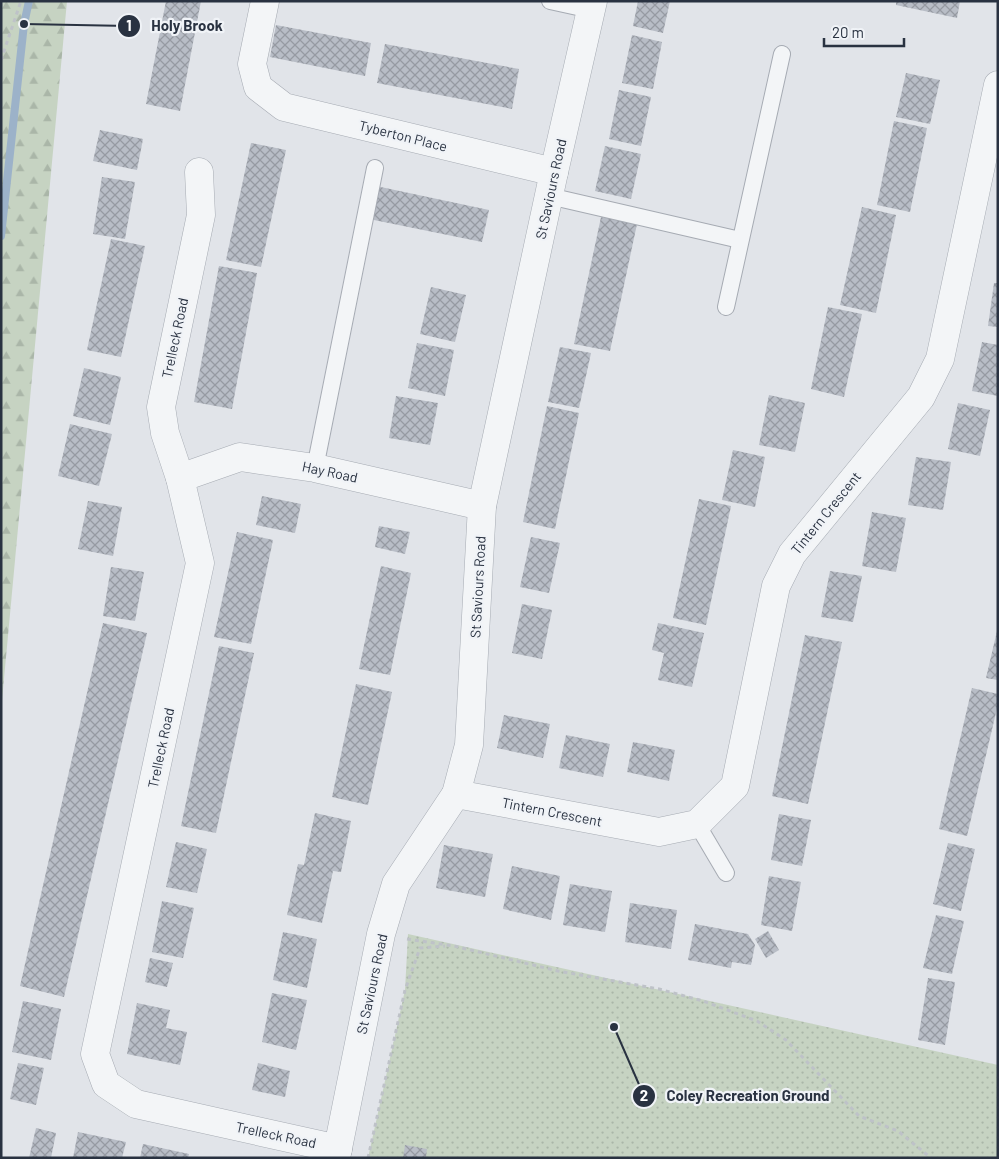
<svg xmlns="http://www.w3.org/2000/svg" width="999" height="1159" viewBox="0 0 999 1159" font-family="Barlow,sans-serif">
<defs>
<pattern id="forest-firs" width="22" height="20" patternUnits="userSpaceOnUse" patternTransform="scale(1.25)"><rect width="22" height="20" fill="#c6d3c2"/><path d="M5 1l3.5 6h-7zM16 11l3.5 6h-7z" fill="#aab6a8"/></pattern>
<pattern id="park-dots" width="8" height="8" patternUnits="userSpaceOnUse" patternTransform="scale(1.25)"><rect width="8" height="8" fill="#c6d3c2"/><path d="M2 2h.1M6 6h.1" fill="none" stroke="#aab6a8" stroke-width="1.8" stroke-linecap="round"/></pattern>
<pattern id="building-cross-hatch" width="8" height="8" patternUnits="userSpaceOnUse" patternTransform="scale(1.25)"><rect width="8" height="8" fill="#b8bdc6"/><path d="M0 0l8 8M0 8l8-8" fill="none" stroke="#969aa2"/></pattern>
</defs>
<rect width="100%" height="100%" fill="#e1e4e9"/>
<!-- forest -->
<path fill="url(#forest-firs)" d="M 1,1 L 67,1 L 1,711 Z"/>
<!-- park -->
<path fill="url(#park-dots)" d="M 408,934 L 998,1065 L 998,1158 L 368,1158 L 405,990 Z"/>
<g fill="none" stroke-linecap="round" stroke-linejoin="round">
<!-- stream -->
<path stroke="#9cb2c9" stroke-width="8" d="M 1,236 L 24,24 L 29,1"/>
</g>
<!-- building -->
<g fill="url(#building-cross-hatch)">
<path d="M 166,1 L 201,1 L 180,111 L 146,104 Z"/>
<path d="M 638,1 L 670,1 L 663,33 L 633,26 Z"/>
<path d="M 896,1 L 960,1 L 957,18 L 896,5 Z"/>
<path d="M 276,25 L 371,43 L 365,76 L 270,57 Z"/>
<path d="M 632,35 L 662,42 L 653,89 L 622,83 Z"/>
<path d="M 385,44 L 519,69 L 512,109 L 377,83 Z"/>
<path d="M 906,73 L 940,80 L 930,124 L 896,117 Z"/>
<path d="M 619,90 L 651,97 L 641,146 L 609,139 Z"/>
<path d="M 894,121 L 927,128 L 910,212 L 877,205 Z"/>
<path d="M 100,130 L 143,139 L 137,170 L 93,161 Z"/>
<path d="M 251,143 L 286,150 L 261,267 L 226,260 Z"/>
<path d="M 605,146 L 641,154 L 631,199 L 595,191 Z"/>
<path d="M 102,177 L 135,182 L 125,239 L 93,234 Z"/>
<path d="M 376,186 L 489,210 L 482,242 L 369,219 Z"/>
<path d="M 862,207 L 896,215 L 876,313 L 840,305 Z"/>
<path d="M 601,217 L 637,224 L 610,351 L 574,344 Z"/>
<path d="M 111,239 L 145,246 L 121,357 L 87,350 Z"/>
<path d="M 219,266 L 257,273 L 232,409 L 194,402 Z"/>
<path d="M 994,283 L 998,283 L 998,327 L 988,326 Z"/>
<path d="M 431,287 L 466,295 L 455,342 L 420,334 Z"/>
<path d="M 828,307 L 862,314 L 844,397 L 811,389 Z"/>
<path d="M 982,342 L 998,345 L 998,396 L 972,391 Z"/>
<path d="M 417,343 L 454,350 L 445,396 L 408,388 Z"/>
<path d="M 560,347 L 591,353 L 579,408 L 548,402 Z"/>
<path d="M 84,368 L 121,377 L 110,425 L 73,416 Z"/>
<path d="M 769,395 L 805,403 L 795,452 L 759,445 Z"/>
<path d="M 396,396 L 438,403 L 430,445 L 389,438 Z"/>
<path d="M 958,403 L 990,410 L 980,456 L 948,449 Z"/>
<path d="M 547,406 L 579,413 L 555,529 L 523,522 Z"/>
<path d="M 70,424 L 112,434 L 99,486 L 58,476 Z"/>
<path d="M 733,450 L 765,457 L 755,507 L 722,500 Z"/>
<path d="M 916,457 L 951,462 L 943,510 L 908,505 Z"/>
<path d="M 262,496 L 301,504 L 295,533 L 256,525 Z"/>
<path d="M 699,499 L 731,506 L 706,625 L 673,618 Z"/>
<path d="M 88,501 L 122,507 L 113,556 L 78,549 Z"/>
<path d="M 872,512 L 906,518 L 896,572 L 862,566 Z"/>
<path d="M 379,526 L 410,532 L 405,554 L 375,547 Z"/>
<path d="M 237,532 L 273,540 L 251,644 L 214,637 Z"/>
<path d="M 531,537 L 560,543 L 549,593 L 520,587 Z"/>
<path d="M 381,566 L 411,573 L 390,675 L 359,669 Z"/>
<path d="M 111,567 L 144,572 L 135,621 L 103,616 Z"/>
<path d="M 830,571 L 862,576 L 853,622 L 821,617 Z"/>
<path d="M 522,604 L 552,610 L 542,659 L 512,653 Z"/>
<path d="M 103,623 L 147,633 L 64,997 L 20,986 Z"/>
<path d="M 658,623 L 704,633 L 692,687 L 658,680 L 664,653 L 652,650 Z"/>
<path d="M 997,631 L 998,631 L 998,680 L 986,678 Z"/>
<path d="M 805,635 L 842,642 L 808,804 L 772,796 Z"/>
<path d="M 219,646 L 254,653 L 216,833 L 181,826 Z"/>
<path d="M 356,684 L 392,692 L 368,805 L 332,797 Z"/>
<path d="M 972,688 L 998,694 L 998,704 L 967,836 L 939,829 Z"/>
<path d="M 504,715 L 550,724 L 543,758 L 497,748 Z"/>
<path d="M 566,735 L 610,744 L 603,777 L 559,768 Z"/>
<path d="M 633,742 L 675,750 L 669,781 L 627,772 Z"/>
<path d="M 315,813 L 351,821 L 341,872 L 333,871 L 322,923 L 287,915 L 298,864 L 304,865 Z"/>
<path d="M 779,814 L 811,820 L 802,866 L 771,860 Z"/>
<path d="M 176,842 L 207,849 L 197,893 L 166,887 Z"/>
<path d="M 948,843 L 975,849 L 961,911 L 933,904 Z"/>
<path d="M 444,845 L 493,854 L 485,897 L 436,888 Z"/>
<path d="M 512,866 L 560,876 L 551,920 L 503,909 Z"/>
<path d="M 769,876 L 801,882 L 792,931 L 761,925 Z"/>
<path d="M 570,884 L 612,891 L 605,932 L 563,925 Z"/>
<path d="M 162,901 L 194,908 L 183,958 L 152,952 Z"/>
<path d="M 630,903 L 677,910 L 671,949 L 625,942 Z"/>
<path d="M 936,915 L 964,921 L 952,974 L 923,968 Z"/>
<path d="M 695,924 L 748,934 L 755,945 L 751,965 L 732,962 L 731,968 L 688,960 Z"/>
<path d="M 768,931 L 779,950 L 766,958 L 755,939 Z"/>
<path d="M 283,932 L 317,939 L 307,988 L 273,980 Z"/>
<path d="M 150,958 L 173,963 L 167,987 L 145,982 Z"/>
<path d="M 928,978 L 955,982 L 945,1045 L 918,1040 Z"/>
<path d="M 272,993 L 307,1000 L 296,1050 L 262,1042 Z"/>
<path d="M 23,1001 L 61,1009 L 51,1060 L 12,1052 Z"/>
<path d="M 137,1003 L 170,1010 L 166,1028 L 187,1032 L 180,1065 L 127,1054 Z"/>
<path d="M 18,1063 L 44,1068 L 36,1105 L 10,1099 Z"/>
<path d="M 258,1063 L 290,1071 L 285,1097 L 252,1090 Z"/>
<path d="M 36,1128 L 56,1133 L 51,1158 L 29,1158 Z"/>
<path d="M 78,1132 L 126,1142 L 122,1158 L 73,1158 Z"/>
<path d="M 143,1144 L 189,1154 L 188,1158 L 140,1158 Z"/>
<path d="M 405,1145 L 427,1149 L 426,1158 L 403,1158 Z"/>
</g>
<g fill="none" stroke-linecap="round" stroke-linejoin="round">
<defs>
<g id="service">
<path d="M 550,1 L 591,10"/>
<path d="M 549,196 L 740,240"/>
<path d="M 726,307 L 782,54"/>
<path d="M 315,468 L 375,168"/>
<path d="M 697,824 L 726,873"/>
</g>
<g id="minor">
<path d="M 265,1 L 252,64 L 258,87 L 284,107 L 554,172"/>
<path d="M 199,172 L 201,215 L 161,407 L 165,433 L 180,478 L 200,563 L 95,1054 L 106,1084 L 136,1104 L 338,1149"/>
<path d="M 180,478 L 240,457 L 315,468 L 482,506"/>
<path d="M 456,794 L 659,832 L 697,824 L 735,786 L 776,586 L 792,554 L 921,397 L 940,359 L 998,85"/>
<path d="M 336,1158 L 381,934 L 396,884 L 456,794 L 469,745 L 482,506 L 554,172 L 593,1"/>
</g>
</defs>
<!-- service casing -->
<use href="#service" stroke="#a6abb3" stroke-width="18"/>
<!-- minor casing -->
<use href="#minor" stroke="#a6abb3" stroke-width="29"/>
<!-- path -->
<g stroke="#bec2c8" stroke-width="3" stroke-dasharray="4 4" stroke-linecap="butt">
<path d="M 1,60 L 21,1"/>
<path d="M 407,939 L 454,946 L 558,971 L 659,989 L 703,1001 L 757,1021 L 786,1040 L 859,1116 L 898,1131 L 931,1158"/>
<path d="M 368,1158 L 405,990 L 420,948 L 445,946"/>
</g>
<!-- service -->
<use href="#service" stroke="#f3f5f7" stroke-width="16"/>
<!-- minor -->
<use href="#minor" stroke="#f3f5f7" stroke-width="28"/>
</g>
<g text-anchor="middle" stroke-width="4.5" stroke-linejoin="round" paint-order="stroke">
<!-- street labels -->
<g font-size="14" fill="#293241" stroke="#f0f3f7">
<text transform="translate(403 136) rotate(14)" y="5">Tyberton Place</text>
<text transform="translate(551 189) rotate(-78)" y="5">St Saviours Road</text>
<text transform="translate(175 338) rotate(-78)" y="5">Trelleck Road</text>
<text transform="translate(330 472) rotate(12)" y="5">Hay Road</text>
<text transform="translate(826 513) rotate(-51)" y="5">Tintern Crescent</text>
<text transform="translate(478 587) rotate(-87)" y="5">St Saviours Road</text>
<text transform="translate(161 748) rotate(-78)" y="5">Trelleck Road</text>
<text transform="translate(552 812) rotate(11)" y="5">Tintern Crescent</text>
<text transform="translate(372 984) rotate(-78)" y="5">St Saviours Road</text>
<text transform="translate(276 1135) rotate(12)" y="5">Trelleck Road</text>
</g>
</g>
<!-- callouts -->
<path fill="none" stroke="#293241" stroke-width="2" d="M24 24L129 26M614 1027L644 1096"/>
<g fill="#293241" stroke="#f0f3f7" stroke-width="2">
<circle cx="24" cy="24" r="5"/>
<circle cx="614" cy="1027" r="5"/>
<circle cx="129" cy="26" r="12"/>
<circle cx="644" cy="1096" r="12"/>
</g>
<g font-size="15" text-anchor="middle" font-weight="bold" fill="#fff">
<text x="129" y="31">1</text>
<text x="644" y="1101">2</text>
</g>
<g font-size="15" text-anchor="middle" font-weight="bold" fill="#293241" stroke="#f0f3f7" stroke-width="4.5" stroke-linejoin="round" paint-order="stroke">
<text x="187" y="31">Holy Brook</text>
<text x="748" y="1101">Coley Recreation Ground</text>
</g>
<!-- border -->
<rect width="999" height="1159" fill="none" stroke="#293241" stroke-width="5"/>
<!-- scale -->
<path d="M824 38v8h80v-8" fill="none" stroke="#293241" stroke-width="2.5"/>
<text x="832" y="38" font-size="15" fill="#293241" stroke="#f0f3f7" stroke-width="4" paint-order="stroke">20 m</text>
</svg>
